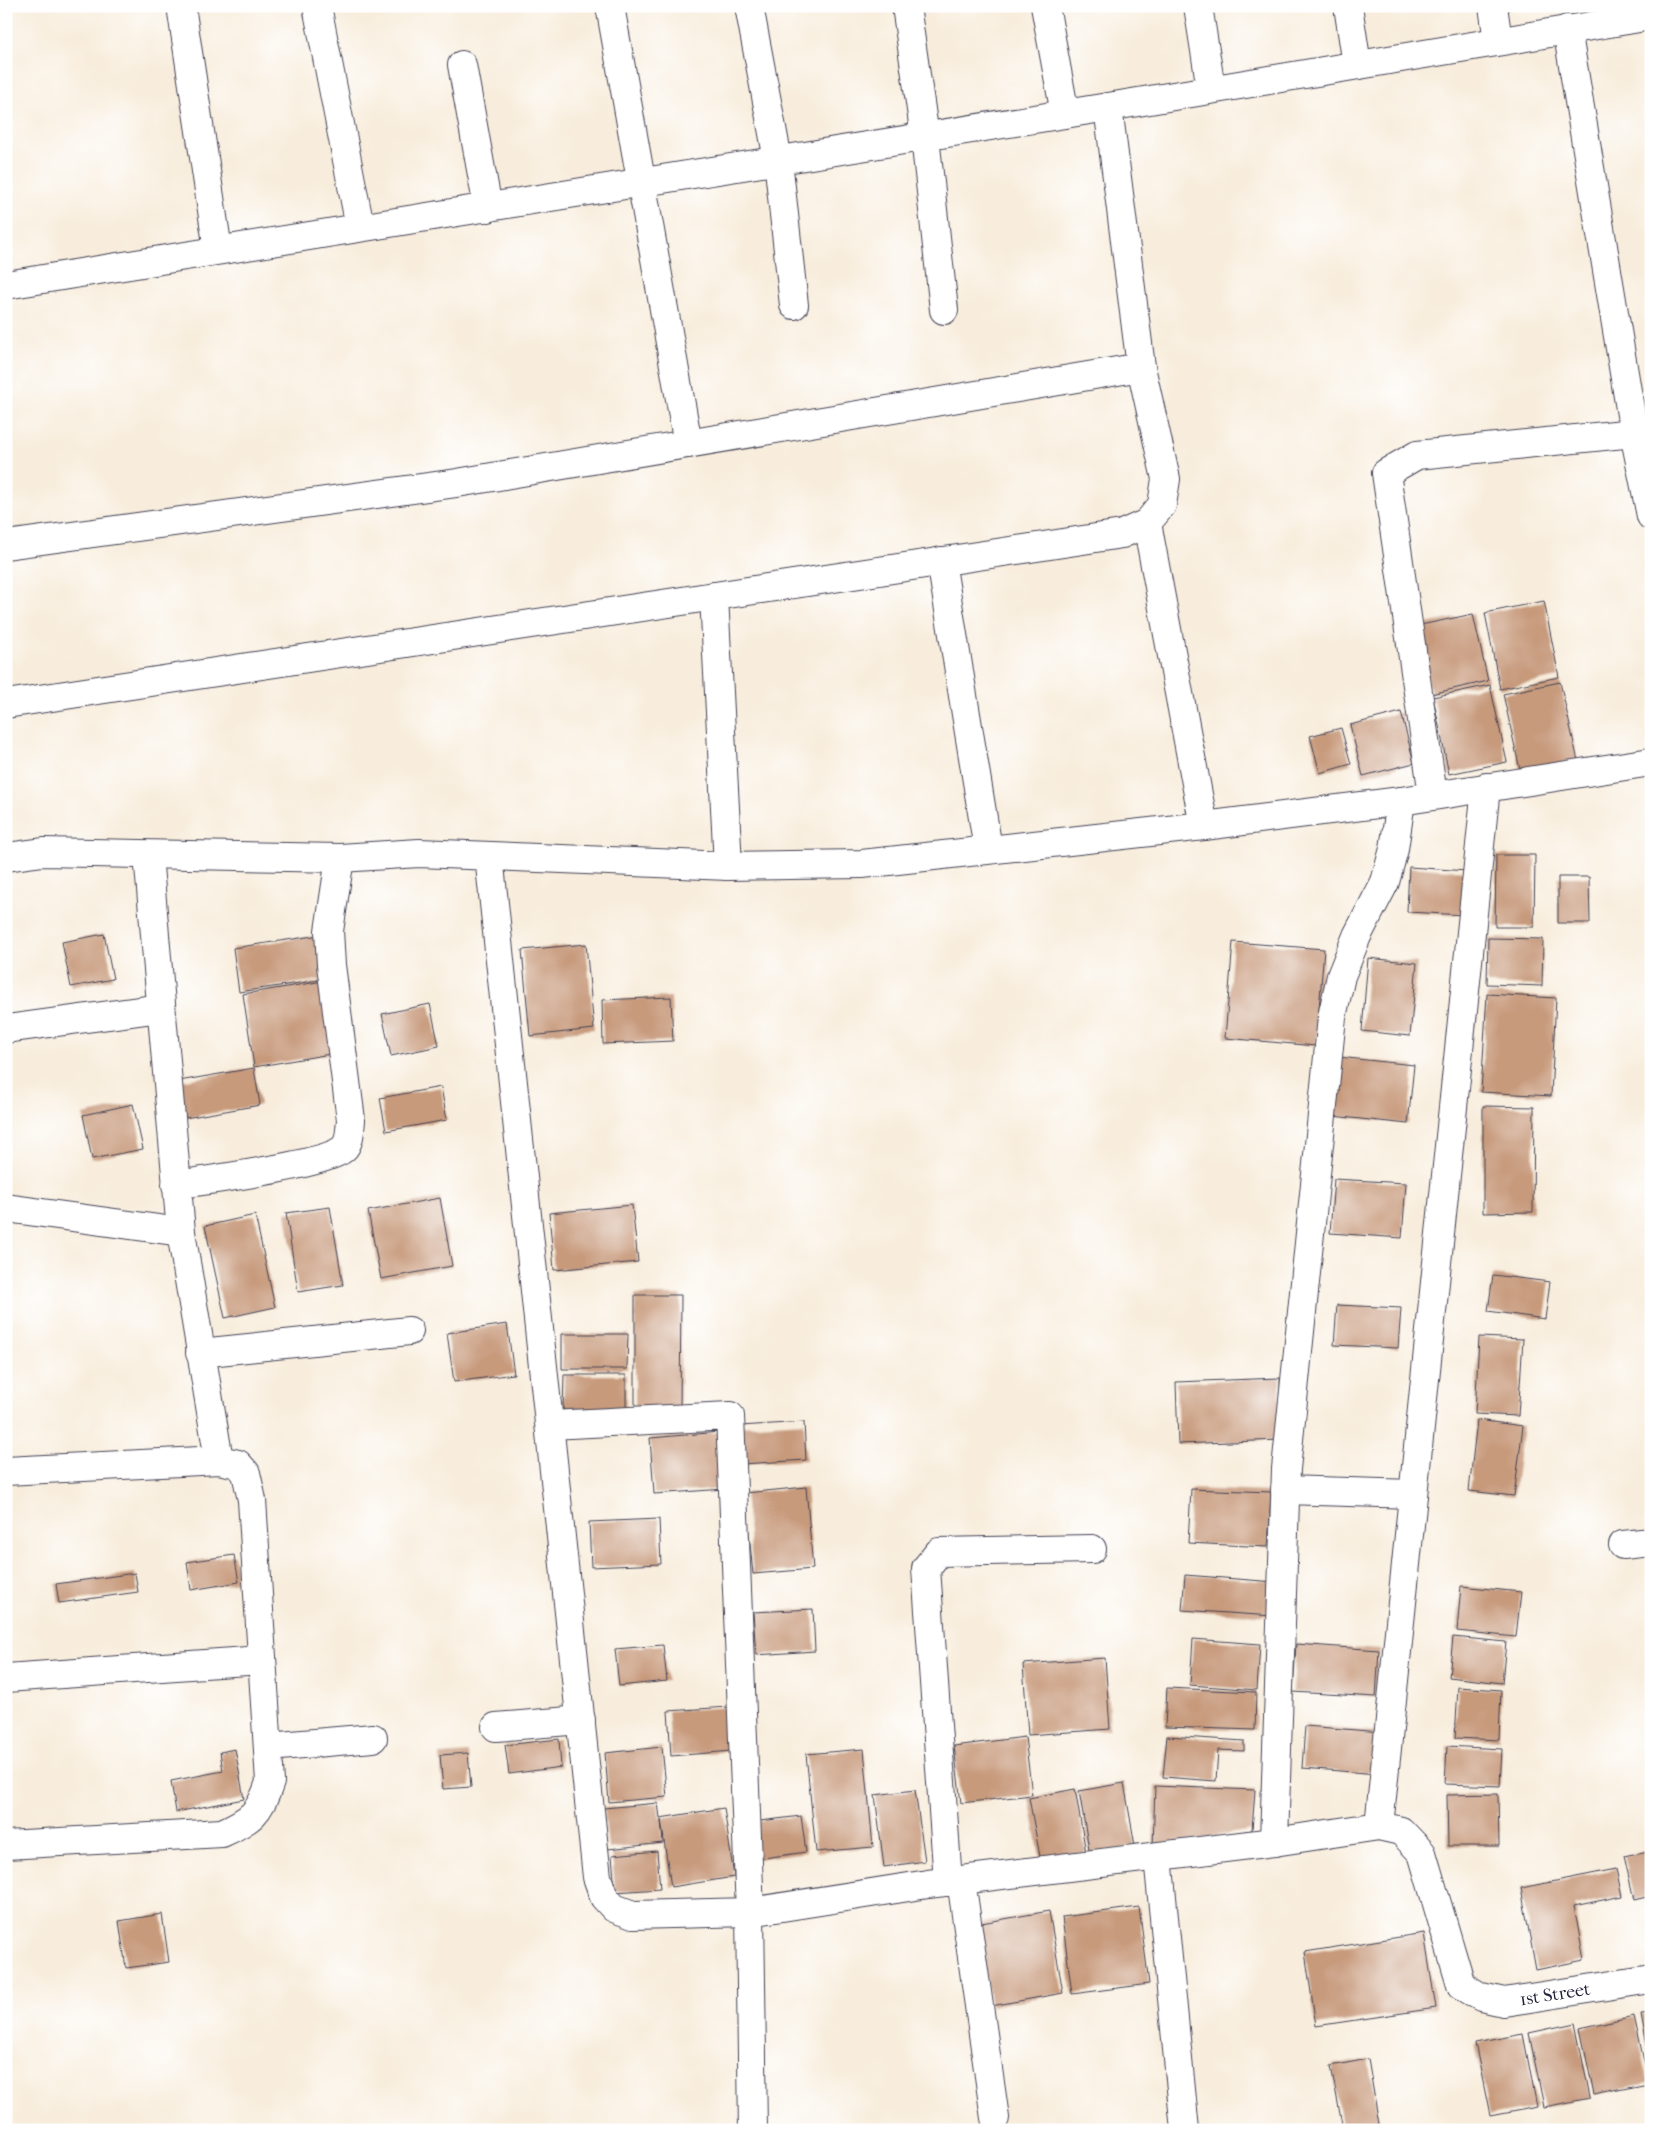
<svg xmlns="http://www.w3.org/2000/svg" width="1657" height="2136" viewBox="0 0 1657 2136" font-family="'IM FELL French Canon',serif">
<rect width="100%" height="100%" fill="#fff"/>
<filter id="ink" filterUnits="userSpaceOnUse"><feTurbulence type="fractalNoise" baseFrequency=".02" numOctaves="2"/><feDisplacementMap in="SourceGraphic" scale="10" xChannelSelector="R" yChannelSelector="G"/><feConvolveMatrix kernelMatrix="1 2 1 2 8 2 1 2 1" color-interpolation-filters="sRGB"/></filter>
<filter id="wash" filterUnits="userSpaceOnUse"><feTurbulence type="fractalNoise" baseFrequency=".0096" numOctaves="4" result="noise"/><feDisplacementMap in="SourceGraphic" scale="20" xChannelSelector="R" yChannelSelector="G"/><feGaussianBlur stdDeviation="1.12" result="paint"/><feColorMatrix in="noise" values="0 0 0 0 0 0 0 0 0 0 0 0 0 0 0 0 0 1.4 0 .05"/><feComposite in="paint" operator="in"/></filter>
<g filter="url(#wash)">
<rect width="100%" height="100%" fill="#f8eddc"/>
<g id="blocks">
<!-- building -->
<g fill="#c79a7c">
<path d="M 1544,601 L 1559,677 L 1500,689 L 1485,613 Z"/>
<path d="M 1473,614 L 1488,681 L 1431,694 L 1416,626 Z"/>
<path d="M 1560,682 L 1578,761 L 1521,774 L 1503,694 Z"/>
<path d="M 1490,685 L 1507,762 L 1449,774 L 1433,697 Z"/>
<path d="M 1401,712 L 1414,763 L 1363,776 L 1350,725 Z"/>
<path d="M 1341,728 L 1351,764 L 1320,773 L 1310,736 Z"/>
<path d="M 1496,855 L 1535,855 L 1534,927 L 1495,927 Z"/>
<path d="M 1409,867 L 1467,871 L 1465,915 L 1407,912 Z"/>
<path d="M 1558,877 L 1589,877 L 1590,923 L 1558,923 Z"/>
<path d="M 104,934 L 113,979 L 71,987 L 62,942 Z"/>
<path d="M 320,935 L 326,979 L 239,992 L 233,948 Z"/>
<path d="M 1488,938 L 1543,939 L 1542,986 L 1487,984 Z"/>
<path d="M 1233,942 L 1324,949 L 1316,1046 L 1225,1038 Z"/>
<path d="M 586,944 L 594,1029 L 530,1036 L 522,950 Z"/>
<path d="M 1368,958 L 1417,963 L 1410,1036 L 1362,1031 Z"/>
<path d="M 324,981 L 336,1053 L 254,1067 L 243,994 Z"/>
<path d="M 1487,994 L 1556,998 L 1551,1096 L 1481,1092 Z"/>
<path d="M 671,997 L 673,1041 L 603,1044 L 602,1000 Z"/>
<path d="M 430,1004 L 439,1046 L 391,1056 L 382,1014 Z"/>
<path d="M 1338,1057 L 1414,1065 L 1408,1124 L 1332,1116 Z"/>
<path d="M 254,1068 L 260,1105 L 185,1118 L 179,1081 Z"/>
<path d="M 441,1087 L 447,1120 L 386,1131 L 380,1098 Z"/>
<path d="M 133,1104 L 143,1149 L 92,1159 L 83,1115 Z"/>
<path d="M 1483,1106 L 1534,1107 L 1533,1212 L 1483,1213 Z"/>
<path d="M 1334,1179 L 1406,1183 L 1402,1238 L 1330,1233 Z"/>
<path d="M 440,1198 L 452,1266 L 381,1279 L 368,1211 Z"/>
<path d="M 632,1205 L 638,1262 L 554,1270 L 549,1213 Z"/>
<path d="M 330,1207 L 343,1285 L 298,1292 L 286,1213 Z"/>
<path d="M 255,1215 L 275,1307 L 225,1318 L 205,1226 Z"/>
<path d="M 1493,1275 L 1550,1282 L 1545,1319 L 1488,1311 Z"/>
<path d="M 635,1295 L 681,1295 L 680,1410 L 635,1410 Z"/>
<path d="M 1337,1305 L 1401,1308 L 1398,1348 L 1334,1345 Z"/>
<path d="M 507,1324 L 514,1374 L 454,1382 L 447,1333 Z"/>
<path d="M 562,1334 L 628,1334 L 627,1369 L 562,1369 Z"/>
<path d="M 1479,1337 L 1523,1339 L 1518,1416 L 1475,1414 Z"/>
<path d="M 564,1375 L 626,1375 L 626,1411 L 563,1410 Z"/>
<path d="M 1280,1378 L 1281,1440 L 1178,1444 L 1176,1382 Z"/>
<path d="M 1477,1420 L 1523,1426 L 1514,1496 L 1469,1491 Z"/>
<path d="M 804,1422 L 806,1460 L 742,1464 L 740,1426 Z"/>
<path d="M 720,1432 L 725,1489 L 654,1494 L 650,1438 Z"/>
<path d="M 806,1487 L 813,1569 L 753,1574 L 745,1493 Z"/>
<path d="M 1191,1489 L 1271,1492 L 1268,1547 L 1188,1543 Z"/>
<path d="M 659,1519 L 661,1564 L 591,1567 L 589,1522 Z"/>
<path d="M 234,1555 L 239,1582 L 191,1590 L 187,1562 Z"/>
<path d="M 135,1573 L 138,1592 L 59,1603 L 56,1584 Z"/>
<path d="M 1185,1575 L 1276,1582 L 1273,1616 L 1182,1610 Z"/>
<path d="M 1461,1586 L 1521,1592 L 1516,1637 L 1457,1631 Z"/>
<path d="M 813,1609 L 815,1651 L 756,1655 L 753,1612 Z"/>
<path d="M 1453,1637 L 1506,1642 L 1502,1683 L 1449,1677 Z"/>
<path d="M 1193,1639 L 1260,1644 L 1257,1690 L 1190,1685 Z"/>
<path d="M 1296,1644 L 1379,1650 L 1376,1697 L 1293,1692 Z"/>
<path d="M 663,1645 L 667,1681 L 619,1686 L 615,1649 Z"/>
<path d="M 1105,1658 L 1110,1729 L 1028,1735 L 1023,1664 Z"/>
<path d="M 1458,1687 L 1501,1690 L 1499,1740 L 1455,1738 Z"/>
<path d="M 1167,1688 L 1256,1692 L 1255,1730 L 1165,1727 Z"/>
<path d="M 728,1707 L 732,1751 L 671,1756 L 668,1711 Z"/>
<path d="M 1305,1726 L 1382,1732 L 1378,1774 L 1302,1768 Z"/>
<path d="M 1167,1736 L 1244,1741 L 1244,1751 L 1218,1750 L 1216,1781 L 1163,1777 Z"/>
<path d="M 1025,1737 L 1032,1795 L 961,1803 L 954,1746 Z"/>
<path d="M 559,1739 L 561,1767 L 509,1774 L 505,1745 Z"/>
<path d="M 1447,1746 L 1502,1749 L 1500,1786 L 1445,1784 Z"/>
<path d="M 662,1747 L 667,1797 L 609,1802 L 605,1753 Z"/>
<path d="M 235,1749 L 244,1799 L 176,1812 L 171,1781 L 223,1771 L 220,1752 Z"/>
<path d="M 864,1749 L 873,1847 L 816,1852 L 806,1754 Z"/>
<path d="M 468,1753 L 471,1787 L 443,1789 L 440,1755 Z"/>
<path d="M 1124,1783 L 1135,1846 L 1090,1855 L 1079,1791 Z"/>
<path d="M 1155,1786 L 1255,1790 L 1252,1830 L 1153,1847 Z"/>
<path d="M 1075,1789 L 1086,1853 L 1041,1862 L 1029,1798 Z"/>
<path d="M 915,1790 L 925,1861 L 884,1867 L 875,1795 Z"/>
<path d="M 1498,1794 L 1499,1846 L 1448,1846 L 1447,1795 Z"/>
<path d="M 658,1803 L 660,1818 L 724,1808 L 734,1877 L 671,1887 L 661,1820 L 663,1843 L 608,1849 L 604,1808 Z"/>
<path d="M 801,1816 L 806,1852 L 757,1859 L 752,1822 Z"/>
<path d="M 1651,1850 L 1651,1896 L 1634,1900 L 1624,1856 Z"/>
<path d="M 657,1851 L 660,1889 L 615,1892 L 612,1855 Z"/>
<path d="M 1616,1869 L 1622,1896 L 1574,1906 L 1584,1960 L 1536,1970 L 1521,1888 Z"/>
<path d="M 1139,1907 L 1149,1984 L 1072,1994 L 1062,1917 Z"/>
<path d="M 1049,1911 L 1063,1993 L 991,2006 L 976,1924 Z"/>
<path d="M 162,1914 L 169,1962 L 126,1968 L 119,1921 Z"/>
<path d="M 1424,1933 L 1436,2008 L 1316,2026 L 1305,1952 Z"/>
<path d="M 1651,2013 L 1651,2062 L 1650,2062 L 1641,2014 Z"/>
<path d="M 1634,2016 L 1649,2084 L 1594,2095 L 1580,2028 Z"/>
<path d="M 1575,2023 L 1590,2098 L 1544,2107 L 1529,2033 Z"/>
<path d="M 1523,2034 L 1537,2107 L 1490,2116 L 1475,2043 Z"/>
<path d="M 1368,2059 L 1380,2130 L 1343,2130 L 1331,2066 Z"/>
</g>
</g>
</g>
<g filter="url(#ink)">
<use href="#blocks" fill-opacity="0" stroke="#424053" stroke-width="1"/>
<g fill="none" stroke-linecap="round" stroke-linejoin="round">
<defs>
<g id="minor">
<path d="M 181,6 L 218,250"/>
<path d="M 317,6 L 360,227"/>
<path d="M 610,6 L 688,444"/>
<path d="M 749,6 L 778,160 L 794,305"/>
<path d="M 906,6 L 925,137 L 944,310"/>
<path d="M 1045,6 L 1065,114"/>
<path d="M 1198,6 L 1211,89"/>
<path d="M 1348,6 L 1357,65"/>
<path d="M 1493,6 L 1498,41"/>
<path d="M 1567,29 L 1634,433 L 1651,516"/>
<path d="M 462,65 L 488,208"/>
<path d="M 6,285 L 1108,107 L 1651,16"/>
<path d="M 1147,523 L 1204,826"/>
<path d="M 6,545 L 457,483 L 1141,367"/>
<path d="M 941,561 L 988,849"/>
<path d="M 714,596 L 728,866"/>
<path d="M 6,704 L 1122,534 L 1147,523 L 1162,505 L 1166,479 L 1141,367 L 1108,107"/>
<path d="M 1433,795 L 1386,473 L 1417,455 L 1634,433 L 1651,430"/>
<path d="M 148,855 L 181,1232 L 219,1460"/>
<path id="s1" d="M 489,856 L 597,1877 L 604,1897 L 614,1908 L 633,1915 L 750,1912 L 928,1884 L 1274,1842 L 1379,1826 L 1401,1831 L 1422,1853 L 1461,1985 L 1481,1997 L 1504,2002 L 1651,1979"/>
<path d="M 6,857 L 43,852 L 340,858 L 419,853 L 728,866 L 862,864 L 1204,826 L 1401,801 L 1651,762"/>
<path d="M 6,1029 L 161,1008"/>
<path d="M 176,1185 C 208,1180 324,1165 343,1149 C 350,1143 350,1129 351,1120 L 331,965 L 329,931 L 340,858"/>
<path d="M 6,1208 L 181,1232"/>
<path d="M 200,1353 L 409,1331"/>
<path d="M 550,1425 L 730,1416 L 750,1912 L 753,2130"/>
<path d="M 6,1471 L 219,1460 L 238,1464 L 246,1473 L 252,1500 L 270,1782 C 260,1813 251,1820 222,1833 L 6,1845"/>
<path d="M 1285,1490 L 1413,1494"/>
<path d="M 1623,1545 L 1651,1542"/>
<path d="M 6,1678 L 262,1660"/>
<path d="M 496,1727 L 581,1720"/>
<path d="M 268,1747 L 373,1738"/>
<path d="M 1379,1826 L 1486,787"/>
<path d="M 1274,1842 L 1286,1469 L 1332,1017 L 1341,976 L 1357,936 L 1385,882 L 1394,849 L 1401,801"/>
<path d="M 1158,1857 L 1185,2130"/>
<path d="M 961,1880 L 995,2118"/>
<path d="M 948,1882 L 926,1568 L 939,1552 L 1092,1549"/>
</g>
</defs>
<!-- minor casing -->
<use href="#minor" stroke="#424053" stroke-width="30"/>
<!-- minor -->
<use href="#minor" stroke="#fff" stroke-width="28"/>
</g>
</g>
<g text-anchor="middle" stroke-width="5" stroke-linejoin="round" paint-order="stroke">
<!-- street labels -->
<g font-size="18" fill="#22223b" stroke="#fff">
<text dy="6" stroke="none"><textPath href="#s1" startOffset="2124">1st Street</textPath></text>
</g>
</g>
<!-- margin -->
<rect width="1657" height="2136" fill="none" stroke="#fff" stroke-width="25"/>
</svg>
